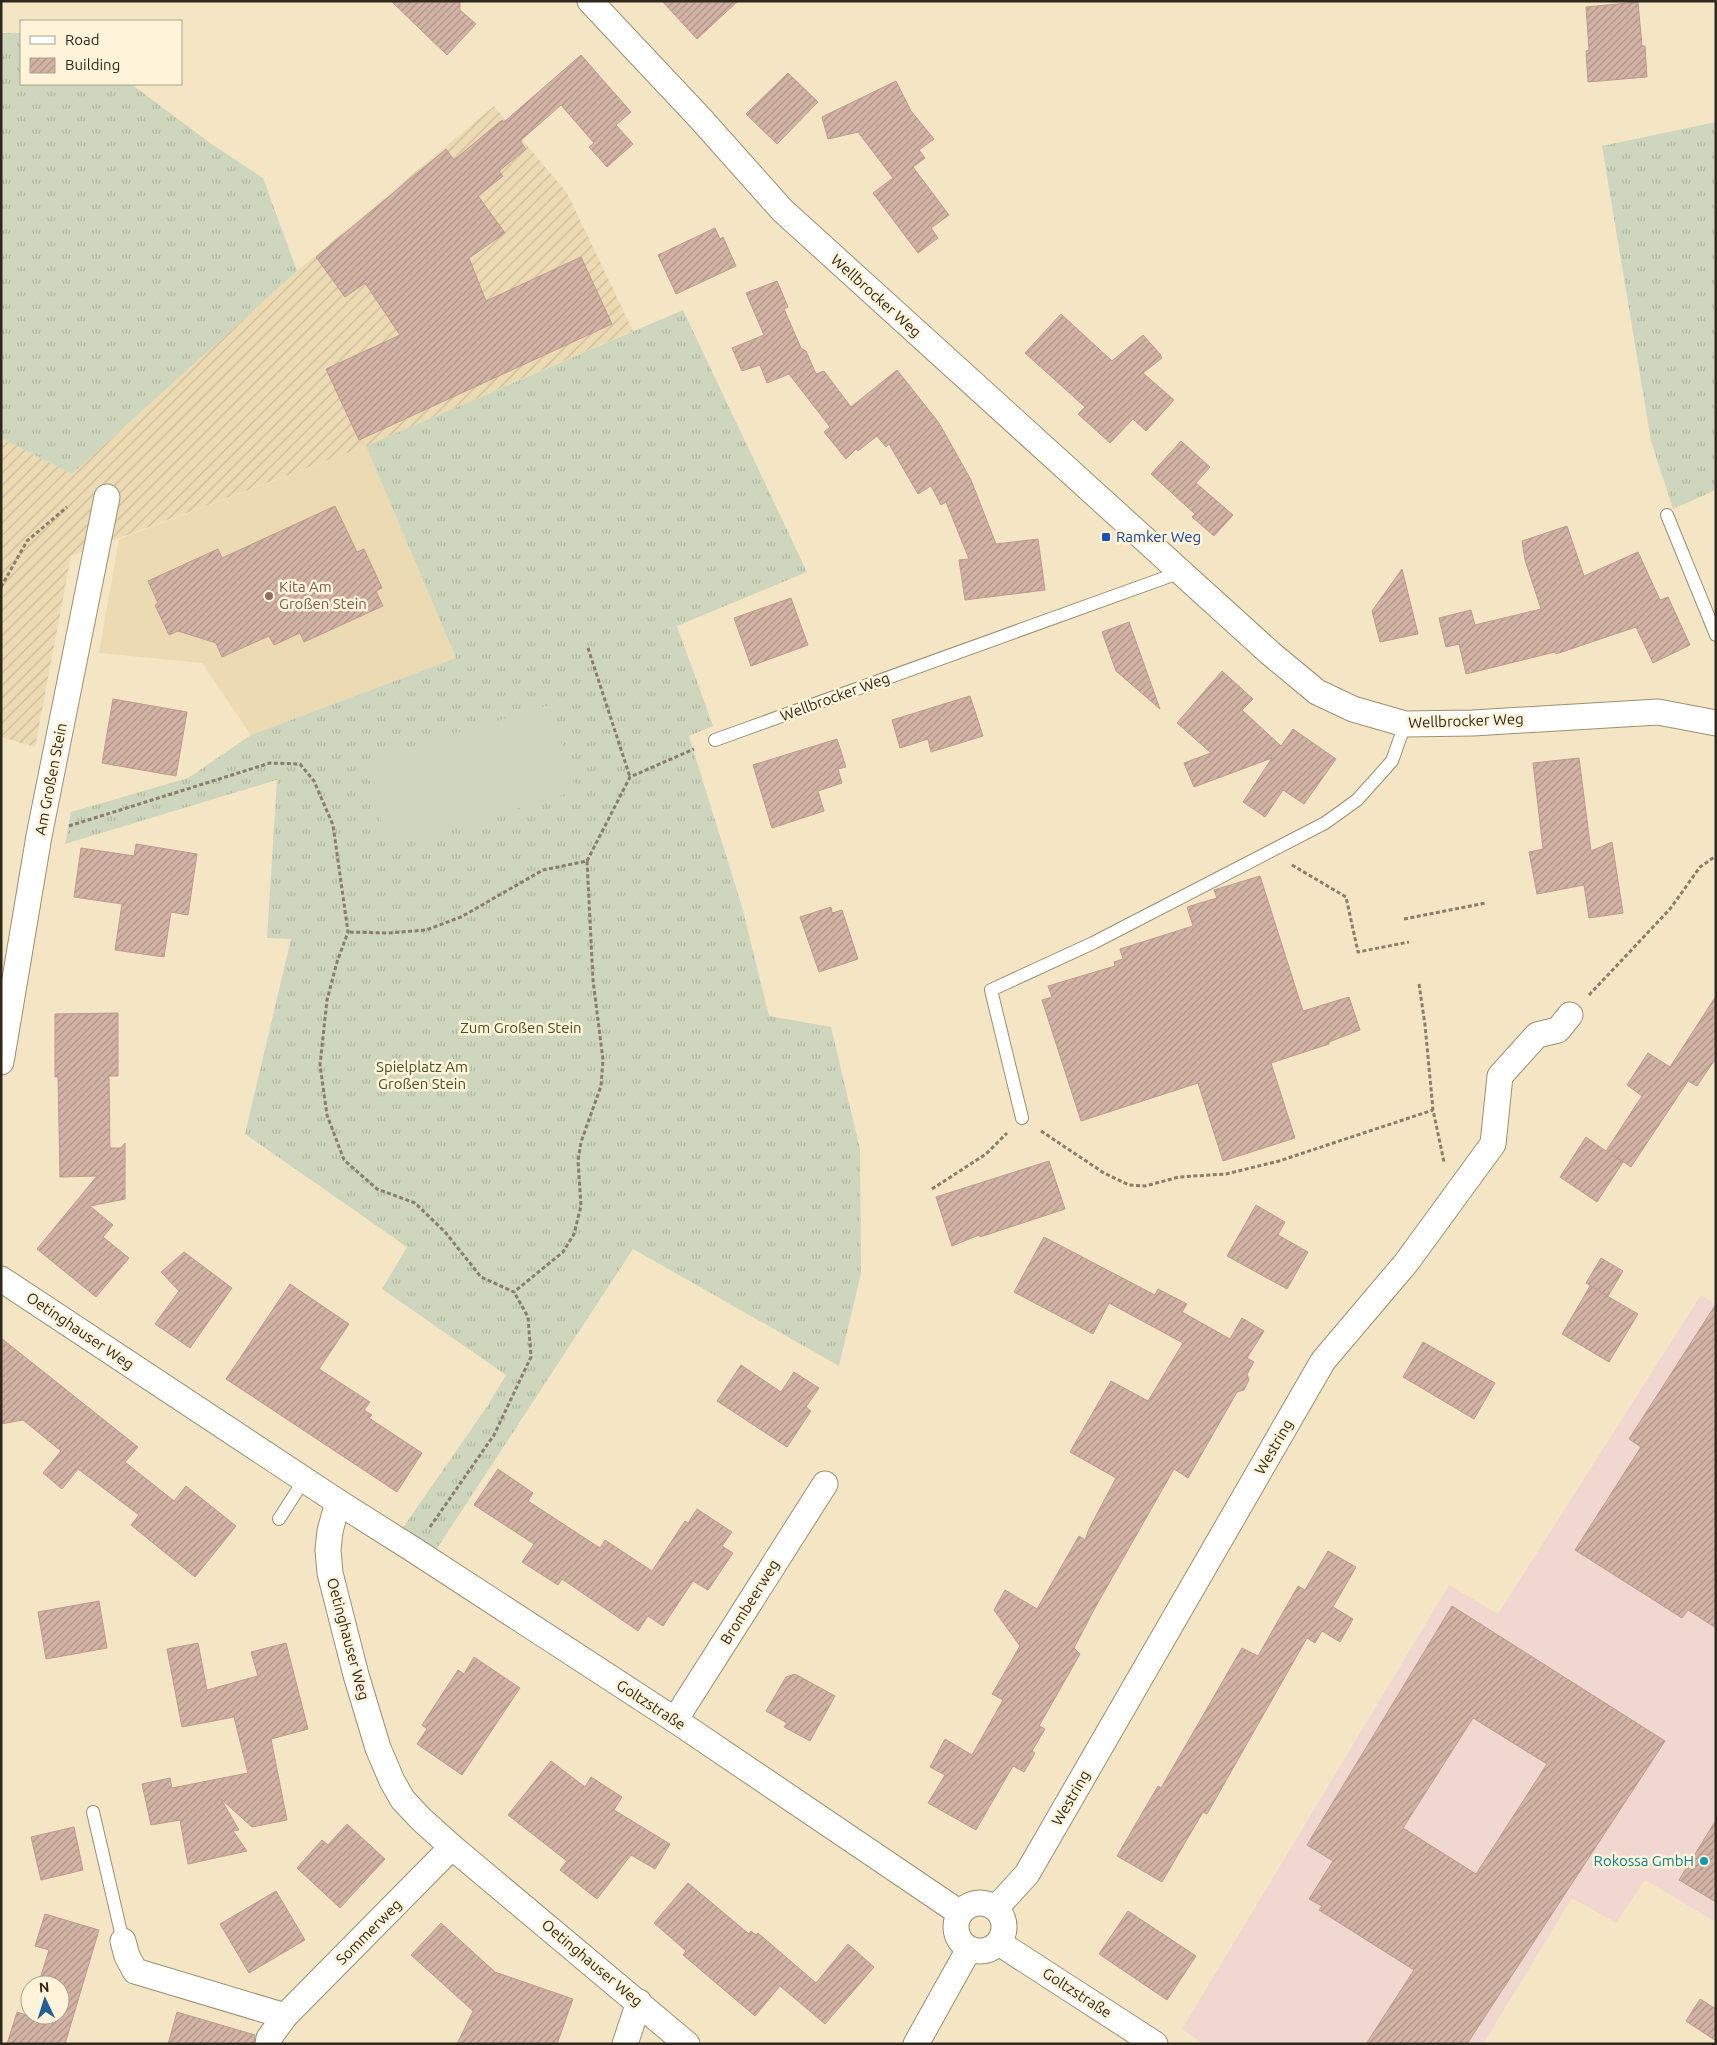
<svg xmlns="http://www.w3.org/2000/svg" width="1717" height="2045" viewBox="0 0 1717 2045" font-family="Ubuntu,sans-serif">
<defs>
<pattern id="industrial-furrows" width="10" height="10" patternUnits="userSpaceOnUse" patternTransform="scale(1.25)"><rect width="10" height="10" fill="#ecdab3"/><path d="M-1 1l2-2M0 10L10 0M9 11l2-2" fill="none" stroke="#cbbb99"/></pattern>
<pattern id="grass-tufts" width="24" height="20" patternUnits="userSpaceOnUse" patternTransform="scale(1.25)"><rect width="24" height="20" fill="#ced6bd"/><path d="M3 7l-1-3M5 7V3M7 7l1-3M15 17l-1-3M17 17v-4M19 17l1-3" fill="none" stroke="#b1b8a2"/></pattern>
<pattern id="building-hatch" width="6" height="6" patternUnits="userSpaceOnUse" patternTransform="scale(1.25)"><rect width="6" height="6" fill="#d3b3a5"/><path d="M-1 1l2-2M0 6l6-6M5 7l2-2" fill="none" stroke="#ac9286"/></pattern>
</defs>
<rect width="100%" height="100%" fill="#f4e6c5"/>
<!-- commercial -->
<path fill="#f0d7cf" d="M 1701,1295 L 1716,1305 L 1716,1922 L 1645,1880 L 1616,1923 L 1572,1898 L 1483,2044 L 1203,2044 L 1182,2029 L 1449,1585 L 1498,1614 Z"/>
<!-- industrial -->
<path fill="url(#industrial-furrows)" d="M 494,106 L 567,193 L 633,331 L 366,446 L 71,556 L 35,747 L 1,737 L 1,438 L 72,474 L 297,271 Z"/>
<!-- built -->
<path fill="#ecdab3" d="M 366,446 L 456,658 L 251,735 L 202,663 L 99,653 L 119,539 Z"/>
<!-- grass -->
<g fill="url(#grass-tufts)">
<path d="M 1,33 L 21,33 L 21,84 L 131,84 L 213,145 L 263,178 L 297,271 L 72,474 L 1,438 Z"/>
<path d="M 1716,122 L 1716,490 L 1673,509 L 1651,441 L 1602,146 Z"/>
<path d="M 683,310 L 807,572 L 677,626 L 713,726 L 689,736 L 742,907 L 769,1016 L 831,1027 L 860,1149 L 861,1273 L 839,1366 L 633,1249 L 434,1553 L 400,1532 L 488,1405 L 506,1375 L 382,1289 L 407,1247 L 245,1134 L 291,939 L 267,938 L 277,780 L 65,844 L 71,812 L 188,778 L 251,735 L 456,658 L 366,446 Z"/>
</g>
<!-- garden -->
<path fill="#ced6bd" d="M 550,705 L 576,791 L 389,847 L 364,761 Z"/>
<!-- building -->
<g fill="url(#building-hatch)" stroke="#bd9c8d" fill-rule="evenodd">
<path d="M 391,1 L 460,1 L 460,10 L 476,24 L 447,55 Z"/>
<path d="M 662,1 L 738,1 L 697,39 Z"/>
<path d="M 1638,2 L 1642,46 L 1645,46 L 1647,77 L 1588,82 L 1586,51 L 1589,50 L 1586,7 Z"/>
<path d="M 581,55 L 631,112 L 616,125 L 633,144 L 607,167 L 589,147 L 594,143 L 561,105 L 520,141 L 526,149 L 499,171 L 503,176 L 478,196 L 505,233 L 469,258 L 486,301 L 581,257 L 612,324 L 359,440 L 326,369 L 400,335 L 365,283 L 345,297 L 316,257 L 446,149 L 454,160 L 502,120 L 504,122 Z"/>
<path d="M 788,73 L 818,102 L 777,144 L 746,114 Z"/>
<path d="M 896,81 L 911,111 L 934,139 L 919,150 L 925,158 L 913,167 L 949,215 L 931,228 L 938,238 L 918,253 L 873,193 L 893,178 L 858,132 L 828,139 L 822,117 Z"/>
<path d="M 715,228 L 720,239 L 723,237 L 736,266 L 676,294 L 658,255 Z"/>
<path d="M 777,281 L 788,307 L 784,309 L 801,348 L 806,351 L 816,374 L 824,371 L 851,407 L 897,370 L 939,423 L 971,480 L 996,544 L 1038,539 L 1045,590 L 965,600 L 959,560 L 969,559 L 946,502 L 941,505 L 931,486 L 918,494 L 889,444 L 886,447 L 877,436 L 858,451 L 856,449 L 846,459 L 824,432 L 830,427 L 789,374 L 767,383 L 760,365 L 742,371 L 732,348 L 764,335 L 746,293 Z"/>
<path d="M 1061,314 L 1112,361 L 1143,335 L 1160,354 L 1162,358 L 1143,373 L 1174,400 L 1146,431 L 1133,419 L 1110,443 L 1078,414 L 1085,407 L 1025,353 Z"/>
<path d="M 1181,441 L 1210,467 L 1196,483 L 1233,515 L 1214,536 L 1192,517 L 1195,514 L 1151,474 Z"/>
<path d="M 335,506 L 357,552 L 364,549 L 382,588 L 376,591 L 383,606 L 304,642 L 300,633 L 274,645 L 269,636 L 222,657 L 216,643 L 178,631 L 169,635 L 155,605 L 158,603 L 148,581 L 218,549 L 222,558 Z"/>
<path d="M 1567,526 L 1584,576 L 1638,552 L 1660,600 L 1668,597 L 1690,645 L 1653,663 L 1636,627 L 1556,654 L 1555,652 L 1466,674 L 1459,644 L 1446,647 L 1439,618 L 1471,610 L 1475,625 L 1541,609 L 1525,560 L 1522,541 Z"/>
<path d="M 1402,569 L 1418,634 L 1380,642 L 1372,611 Z"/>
<path d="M 791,598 L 808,645 L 751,666 L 734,618 Z"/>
<path d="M 1129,622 L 1140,653 L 1160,709 L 1116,671 L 1102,632 Z"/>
<path d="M 1222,671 L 1253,699 L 1242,710 L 1281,746 L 1293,729 L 1336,759 L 1304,804 L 1283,790 L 1265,817 L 1243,802 L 1272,758 L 1194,787 L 1184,763 L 1211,753 L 1177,723 Z"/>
<path d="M 970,696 L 983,736 L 931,752 L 928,739 L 900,748 L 892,720 Z"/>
<path d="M 113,699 L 187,712 L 176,776 L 102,763 Z"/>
<path d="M 837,739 L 846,767 L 838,769 L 842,783 L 818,791 L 824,811 L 772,828 L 753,765 Z"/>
<path d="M 1579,758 L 1591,851 L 1612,842 L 1623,913 L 1589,918 L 1584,885 L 1537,894 L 1529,852 L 1543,849 L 1533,763 Z"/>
<path d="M 136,844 L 197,854 L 188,915 L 171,912 L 164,957 L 115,950 L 122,904 L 74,897 L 81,848 L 134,856 Z"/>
<path d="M 1260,876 L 1303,1011 L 1349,997 L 1360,1030 L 1329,1042 L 1329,1044 L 1271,1063 L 1295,1138 L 1223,1161 L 1198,1083 L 1081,1121 L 1042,1000 L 1052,997 L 1048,986 L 1115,966 L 1114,962 L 1123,959 L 1120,949 L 1193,926 L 1187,907 L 1217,898 L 1214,890 Z"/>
<path d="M 831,907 L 832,913 L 842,910 L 858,959 L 819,972 L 800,917 Z"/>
<path d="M 1716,996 L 1716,1058 L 1697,1086 L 1688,1081 L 1631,1167 L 1613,1155 L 1623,1162 L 1597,1202 L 1560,1177 L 1586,1137 L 1606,1151 L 1642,1096 L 1627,1085 L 1648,1053 L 1670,1067 Z"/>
<path d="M 118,1013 L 118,1076 L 109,1076 L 110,1148 L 121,1148 L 125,1143 L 125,1199 L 90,1206 L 113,1225 L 103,1237 L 129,1258 L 96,1297 L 37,1249 L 97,1176 L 60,1177 L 58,1077 L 55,1077 L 55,1014 Z"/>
<path d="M 1049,1161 L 1065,1209 L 980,1237 L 979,1235 L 952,1246 L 936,1197 Z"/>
<path d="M 1256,1205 L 1285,1222 L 1278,1235 L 1308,1252 L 1287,1289 L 1227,1256 Z"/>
<path d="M 1044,1237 L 1155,1295 L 1158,1289 L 1187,1304 L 1182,1312 L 1230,1339 L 1242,1318 L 1264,1331 L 1247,1358 L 1254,1362 L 1247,1374 L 1249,1380 L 1244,1390 L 1237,1392 L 1188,1478 L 1174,1469 L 1096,1606 L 1074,1648 L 1080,1654 L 1039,1726 L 1045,1729 L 1032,1751 L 1035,1753 L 1024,1772 L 1013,1766 L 976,1830 L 928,1803 L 945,1775 L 930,1767 L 945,1739 L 972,1755 L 1003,1700 L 992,1694 L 1020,1646 L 994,1610 L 1005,1590 L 1037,1609 L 1079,1536 L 1085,1540 L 1089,1529 L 1116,1478 L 1070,1452 L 1111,1381 L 1148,1401 L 1183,1343 L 1109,1303 L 1093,1334 L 1014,1292 Z"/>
<path d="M 184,1252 L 232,1288 L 190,1348 L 155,1324 L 179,1291 L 161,1272 Z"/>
<path d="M 1601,1258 L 1623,1271 L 1608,1296 L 1586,1283 Z"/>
<path d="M 290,1284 L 349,1324 L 319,1369 L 370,1402 L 364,1410 L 372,1415 L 369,1418 L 422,1453 L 397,1492 L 226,1379 Z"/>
<path d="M 1590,1286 L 1638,1314 L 1609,1362 L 1562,1334 Z"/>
<path d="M 1716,1304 L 1716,1628 L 1688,1610 L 1682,1618 L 1575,1550 L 1641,1447 L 1629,1439 Z"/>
<path d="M 1,1338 L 138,1447 L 125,1462 L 174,1501 L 186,1486 L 236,1526 L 195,1577 L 131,1525 L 139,1515 L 78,1469 L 62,1489 L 43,1473 L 61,1451 L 23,1420 L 1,1424 Z"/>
<path d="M 1423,1342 L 1495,1383 L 1474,1419 L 1403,1377 Z"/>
<path d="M 741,1365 L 781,1392 L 794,1372 L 819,1388 L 806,1407 L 811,1411 L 787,1447 L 717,1401 Z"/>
<path d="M 498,1469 L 533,1493 L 528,1501 L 600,1548 L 605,1540 L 652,1571 L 685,1521 L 688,1523 L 697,1509 L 732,1532 L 722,1546 L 733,1553 L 708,1590 L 693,1581 L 663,1626 L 648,1616 L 638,1631 L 562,1579 L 558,1585 L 522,1562 L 534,1544 L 474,1505 Z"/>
<path d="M 1328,1551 L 1356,1567 L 1333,1607 L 1353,1619 L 1340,1642 L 1322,1631 L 1315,1643 L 1307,1638 L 1207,1814 L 1203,1812 L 1162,1882 L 1117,1856 L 1158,1786 L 1161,1788 L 1242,1648 L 1258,1656 L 1298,1586 L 1305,1590 Z"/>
<path d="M 99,1601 L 107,1648 L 46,1659 L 38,1612 Z"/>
<path d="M 1452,1606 L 1665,1741 L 1467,2044 L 1366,2044 L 1414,1970 L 1319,1910 L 1322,1906 L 1309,1899 L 1333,1861 L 1307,1845 ZM 1473,1718 L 1547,1764 L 1476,1874 L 1403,1828 Z"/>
<path d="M 198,1643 L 207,1690 L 258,1676 L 251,1652 L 286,1643 L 308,1729 L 271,1739 L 287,1820 L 252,1827 L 221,1799 L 239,1830 L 233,1831 L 247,1851 L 188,1864 L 180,1820 L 151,1825 L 142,1784 L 170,1778 L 172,1788 L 248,1773 L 234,1717 L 182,1727 L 167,1649 Z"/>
<path d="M 474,1657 L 520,1688 L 462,1775 L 417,1744 L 427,1729 L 422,1725 L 458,1670 L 464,1674 Z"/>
<path d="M 795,1674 L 835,1696 L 810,1741 L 784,1727 L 787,1723 L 766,1711 L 786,1677 Z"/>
<path d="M 551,1761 L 585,1787 L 591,1777 L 622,1797 L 614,1810 L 670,1844 L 655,1869 L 631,1855 L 597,1899 L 560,1870 L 567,1861 L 508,1815 Z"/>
<path d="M 1716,1820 L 1716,1902 L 1679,1880 Z"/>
<path d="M 347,1824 L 385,1859 L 340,1908 L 297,1868 L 322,1840 L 328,1845 Z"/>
<path d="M 74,1827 L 83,1870 L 41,1880 L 31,1837 Z"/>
<path d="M 688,1883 L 749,1934 L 751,1931 L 756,1935 L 758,1933 L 816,1983 L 848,1944 L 874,1967 L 825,2024 L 780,1986 L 755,2016 L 683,1955 L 686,1951 L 654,1923 Z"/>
<path d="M 276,1891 L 305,1940 L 249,1973 L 220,1924 Z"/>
<path d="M 1128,1911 L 1196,1956 L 1167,2000 L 1099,1954 Z"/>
<path d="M 45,1914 L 99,1930 L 65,2044 L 7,2044 L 17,2012 L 29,2016 L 30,2013 L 30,2015 L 60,2015 L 60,1985 L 38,1985 L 49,1950 L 35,1946 Z"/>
<path d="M 441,1923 L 495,1972 L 573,1999 L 557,2044 L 457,2044 L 473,2011 L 411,1955 Z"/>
<path d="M 1700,1999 L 1716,2009 L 1716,2041 L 1686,2021 Z"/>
<path d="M 177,2012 L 255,2035 L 254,2044 L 168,2044 Z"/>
</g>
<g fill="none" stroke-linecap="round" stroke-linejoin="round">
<defs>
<g id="lane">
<path d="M 1667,515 L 1716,635"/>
<path d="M 715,740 L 1181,572"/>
<path d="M 1022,1118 L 991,990 L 1093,943 L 1325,823 L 1357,800 L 1392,761 L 1405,724"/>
<path d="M 279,1519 L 304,1480"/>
<path d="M 93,1812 L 123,1941"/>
</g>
<g id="street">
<path d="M 590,1 L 700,118 L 782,210 L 1270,653 L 1317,692 L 1353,709 L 1405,724 L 1473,723 L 1658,712 L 1716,723"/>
<path d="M 1,1062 L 39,836 L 107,497"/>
<path d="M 1,1279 L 338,1502 L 414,1550 L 675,1720 L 960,1913"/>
<path d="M 338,1502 L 330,1531 L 328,1550 L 330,1573 L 356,1675 L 378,1748 L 392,1781 L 403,1800 L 422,1820 L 452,1847 L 687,2044"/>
<path d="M 675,1720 L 825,1484"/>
<circle cx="980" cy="1927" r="24"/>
<path d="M 996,1908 L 1027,1874 L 1323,1361 L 1406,1263 L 1493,1144 L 1500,1076 L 1537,1035 L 1558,1030 L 1570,1015"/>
<path d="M 123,1941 L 127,1956 L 135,1971 L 285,2016"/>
<path d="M 999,1943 L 1155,2044"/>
<path d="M 268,2044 L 269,2038 L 285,2016 L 452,1847"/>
<path d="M 625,2044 L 639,2002"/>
<path d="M 916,2044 L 969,1949"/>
</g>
</defs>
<!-- lane casing -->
<use href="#lane" stroke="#9d8f71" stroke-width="14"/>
<!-- street casing -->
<use href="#street" stroke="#9d8f71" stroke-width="27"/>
<!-- path -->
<g stroke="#887e69" stroke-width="3" stroke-dasharray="4 2.5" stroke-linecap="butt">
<path d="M 1,587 L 27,541 L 67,507"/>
<path d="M 588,648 L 630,777"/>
<path d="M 69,826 L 270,763 L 300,764 L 314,781 L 333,825 L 348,932 L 337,962 L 327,1000 L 320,1065 L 327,1115 L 344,1160 L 377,1189 L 415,1203 L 445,1232 L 481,1277 L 514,1292 L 563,1252 L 574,1234 L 581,1206 L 578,1161 L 581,1142 L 601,1086 L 603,1060 L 593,980 L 587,861 L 543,870 L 461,917 L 426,930 L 388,933 L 348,932"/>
<path d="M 587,861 L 630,777 L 694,749"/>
<path d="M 1292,865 L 1346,897 L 1358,952 L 1409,942"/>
<path d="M 1404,919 L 1486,903"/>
<path d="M 1419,984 L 1425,1025 L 1433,1110 L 1444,1162"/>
<path d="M 1589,995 L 1670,909 L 1700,867 L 1716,856"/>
<path d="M 1041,1131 L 1104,1173 L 1129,1185 L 1145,1186 L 1179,1177 L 1226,1174 L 1279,1161 L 1433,1110"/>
<path d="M 932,1189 L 986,1154 L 1007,1133"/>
<path d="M 430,1527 L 494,1435 L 531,1357 L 528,1317 L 514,1292"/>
</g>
<!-- lane -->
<use href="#lane" stroke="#fff" stroke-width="12"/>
<!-- street -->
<use href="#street" stroke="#fff" stroke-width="25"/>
</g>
<!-- markers -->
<rect fill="#1a4fb4" stroke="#fff3d9" stroke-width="2" x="1101" y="532" width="10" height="10" rx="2.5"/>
<circle fill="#8d6e63" stroke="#fff3d9" stroke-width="2" cx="269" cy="596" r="5"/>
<circle fill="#0f9aa8" stroke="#fff3d9" stroke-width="2" cx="1704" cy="1861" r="5"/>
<g text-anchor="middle" stroke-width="5" stroke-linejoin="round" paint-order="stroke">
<!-- street labels -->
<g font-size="15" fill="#2e281c" stroke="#fff3d9">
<text transform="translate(876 296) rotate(42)" y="5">Wellbrocker Weg</text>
<text transform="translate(835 697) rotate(-20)" y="5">Wellbrocker Weg</text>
<text transform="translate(1466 721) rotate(-2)" y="5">Wellbrocker Weg</text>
<text transform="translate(51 779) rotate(-79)" y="5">Am Großen Stein</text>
<text transform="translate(80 1331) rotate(34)" y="5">Oetinghauser Weg</text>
<text transform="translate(1274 1447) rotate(-60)" y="5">Westring</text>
<text transform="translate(750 1602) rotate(-58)" y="5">Brombeerweg</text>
<text transform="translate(348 1639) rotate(75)" y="5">Oetinghauser Weg</text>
<text transform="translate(651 1705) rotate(33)" y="5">Goltzstraße</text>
<text transform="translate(1071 1798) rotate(-60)" y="5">Westring</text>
<text transform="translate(369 1932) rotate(-45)" y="5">Sommerweg</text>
<text transform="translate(592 1963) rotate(40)" y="5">Oetinghauser Weg</text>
<text transform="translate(1077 1993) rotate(33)" y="5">Goltzstraße</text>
</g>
<!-- transit labels -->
<g font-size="15" fill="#164399" stroke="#fff3d9" text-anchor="start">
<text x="1116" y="542">Ramker Weg</text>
</g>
<!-- education labels -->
<g font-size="15" fill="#785e54" stroke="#fff3d9" text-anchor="start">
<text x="279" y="592">Kita Am<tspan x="279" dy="17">Großen Stein</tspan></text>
</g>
<!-- park labels -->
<g font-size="15" fill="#465122" stroke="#fff3d9">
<text x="521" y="1033">Zum Großen Stein</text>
<text x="422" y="1072">Spielplatz Am<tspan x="422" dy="17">Großen Stein</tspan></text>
</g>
<!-- culture labels -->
<g font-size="15" fill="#0d838f" stroke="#fff3d9" text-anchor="end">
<text x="1694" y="1866">Rokossa GmbH</text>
</g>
</g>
<!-- border -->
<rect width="1717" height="2045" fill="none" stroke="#2e281c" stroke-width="5"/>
<!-- legend -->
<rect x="20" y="20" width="162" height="65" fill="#fff3d9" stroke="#aba28d"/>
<rect x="30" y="36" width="25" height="8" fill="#ffffff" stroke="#aba28d"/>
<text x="65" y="45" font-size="15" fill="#2e281c">Road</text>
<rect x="30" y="58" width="25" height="15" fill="url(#building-hatch)" stroke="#aba28d"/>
<text x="65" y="70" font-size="15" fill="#2e281c">Building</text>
<!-- north arrow -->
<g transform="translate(45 2000) rotate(356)"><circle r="24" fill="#fff3d9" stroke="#aba28d"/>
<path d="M0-4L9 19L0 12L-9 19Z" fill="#215f95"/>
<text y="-8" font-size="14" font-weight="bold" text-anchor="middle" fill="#2e281c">N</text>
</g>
</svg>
